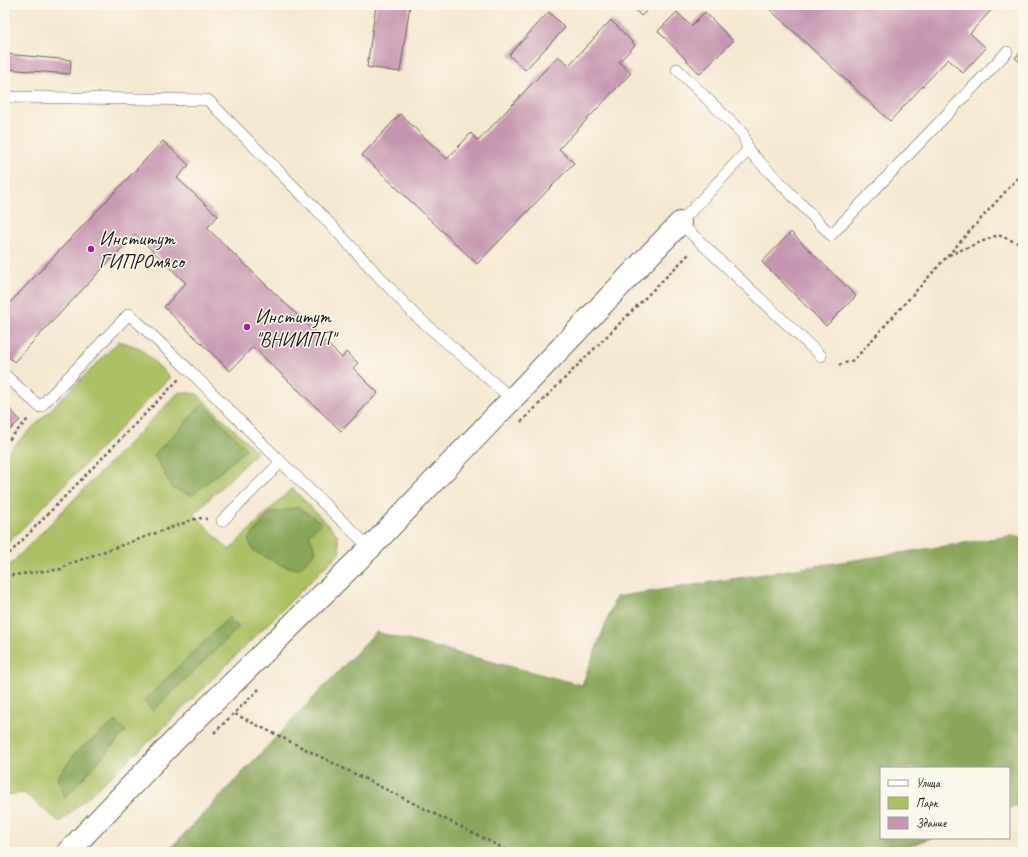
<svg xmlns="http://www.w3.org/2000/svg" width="1028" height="857" viewBox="0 0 1028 857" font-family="Caveat,sans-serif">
<rect width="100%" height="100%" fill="#fbf7ec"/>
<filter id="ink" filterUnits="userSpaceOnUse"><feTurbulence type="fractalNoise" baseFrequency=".025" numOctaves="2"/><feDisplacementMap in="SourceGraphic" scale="8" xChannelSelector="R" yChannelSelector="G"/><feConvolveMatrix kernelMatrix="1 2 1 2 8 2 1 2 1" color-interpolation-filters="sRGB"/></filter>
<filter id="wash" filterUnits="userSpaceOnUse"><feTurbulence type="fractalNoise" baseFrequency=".012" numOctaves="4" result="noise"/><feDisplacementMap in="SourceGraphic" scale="16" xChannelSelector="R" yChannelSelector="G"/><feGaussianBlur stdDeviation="0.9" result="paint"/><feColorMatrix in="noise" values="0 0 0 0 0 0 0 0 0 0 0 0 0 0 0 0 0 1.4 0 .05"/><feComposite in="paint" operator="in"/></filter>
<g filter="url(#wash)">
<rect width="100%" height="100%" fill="#f5e8d1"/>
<!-- green -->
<g fill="#acc065" stroke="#646e40">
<path d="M 119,341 L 140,348 L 170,377 L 5,546 L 5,455 Z"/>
<path d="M 179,392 L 197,394 L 257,452 L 194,514 L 229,550 L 292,488 L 337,534 L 340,552 L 155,736 L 60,822 L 24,793 L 5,795 L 5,570 Z"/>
</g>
<!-- forest -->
<g fill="#89a65a" stroke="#52613b">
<path d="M 203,404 L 247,449 L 193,495 L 173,489 L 154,455 Z"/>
<path d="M 298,507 L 322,523 L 309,534 L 316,552 L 298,569 L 281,565 L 254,551 L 248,540 L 269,514 Z"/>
<path d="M 1016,535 L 1023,539 L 1023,803 L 1009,808 L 1009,768 L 881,768 L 881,838 L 931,838 L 894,852 L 167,852 L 376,632 L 582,685 L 616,597 Z"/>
<path d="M 229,617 L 239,627 L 153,711 L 144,701 Z"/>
<path d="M 116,721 L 126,731 L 65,798 L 57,778 L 76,752 Z"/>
</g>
<g id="blocks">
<!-- building -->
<g fill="#c696b0">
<path d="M 5,5 L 10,5 L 6,50 L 5,50 Z"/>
<path d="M 376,5 L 410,5 L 400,72 L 367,67 Z"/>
<path d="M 631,5 L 653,5 L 641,16 Z"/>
<path d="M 765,5 L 996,5 L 970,33 L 986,48 L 963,73 L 948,59 L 890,121 Z"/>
<path d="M 549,12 L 565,28 L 525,70 L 509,55 Z"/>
<path d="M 677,12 L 691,26 L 705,12 L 733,41 L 700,74 L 658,31 Z"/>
<path d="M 611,20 L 635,45 L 619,62 L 631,73 L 559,149 L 574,163 L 477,264 L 362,155 L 400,114 L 447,159 L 471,133 L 478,141 L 558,56 L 569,65 Z"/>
<path d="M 1023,49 L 1023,65 L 1015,58 Z"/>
<path d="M 5,54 L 71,60 L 70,74 L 5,69 Z"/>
<path d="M 163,141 L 189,165 L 177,178 L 218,216 L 207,228 L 342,358 L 346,352 L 358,363 L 353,368 L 378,393 L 341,431 L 253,347 L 230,371 L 164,307 L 186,283 L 135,234 L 14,362 L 5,353 L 5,308 Z"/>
<path d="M 791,232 L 856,296 L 826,326 L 762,262 Z"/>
<path d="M 5,404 L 20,420 L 5,435 Z"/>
</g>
</g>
</g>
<g filter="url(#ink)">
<use href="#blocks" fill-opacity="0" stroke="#68635b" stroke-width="1"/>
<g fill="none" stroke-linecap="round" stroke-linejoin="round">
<defs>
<g id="lane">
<path d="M 677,69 L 743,134 L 748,150"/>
<path d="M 5,97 L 208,100 L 316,209 L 414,314 L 511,398"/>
<path d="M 821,356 L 680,223 L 748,150 L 831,235 L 1007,52"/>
<path d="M 5,375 L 40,407 L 129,314 L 189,370 L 281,462"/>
<path d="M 222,521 L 281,462 L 370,548"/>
</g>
<path id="street" d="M 68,852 L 177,738 L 370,548 L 680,223"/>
</defs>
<!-- lane casing -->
<use href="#lane" stroke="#68635b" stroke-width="12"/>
<!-- street casing -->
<use href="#street" stroke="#68635b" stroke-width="24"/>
<!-- path -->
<g stroke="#68635b" stroke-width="2.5" stroke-dasharray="3 3" stroke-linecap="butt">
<path d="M 949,255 L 998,235 L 1023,245"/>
<path d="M 839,365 L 854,360 L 1023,172"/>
<path d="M 521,422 L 690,253"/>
<path d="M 5,444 L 29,418"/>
<path d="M 5,558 L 179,379"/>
<path d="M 5,576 L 62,569 L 69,564 L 198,518 L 207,519"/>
<path d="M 235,714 L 511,852"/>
<path d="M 214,733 L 259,689"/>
</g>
<!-- lane -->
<use href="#lane" stroke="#fff" stroke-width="11"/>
<!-- street -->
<use href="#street" stroke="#fff" stroke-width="22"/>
</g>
</g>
<!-- markers -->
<g fill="#b5179e" stroke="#fbf7ec" stroke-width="1.5">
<circle cx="91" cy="249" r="4"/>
<circle cx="247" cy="327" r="4"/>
</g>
<g text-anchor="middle" stroke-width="3" stroke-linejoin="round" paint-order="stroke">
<!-- poi labels -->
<g font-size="20" fill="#1c1c1c" stroke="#fbf7ec" text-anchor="start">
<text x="99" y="245">Институт<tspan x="99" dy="23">ГИПРОмясо</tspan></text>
<text x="255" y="323">Институт<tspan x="255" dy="23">"ВНИИПП"</tspan></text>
</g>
</g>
<!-- margin -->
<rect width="1028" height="857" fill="none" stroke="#fbf7ec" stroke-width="20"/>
<!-- legend -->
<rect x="880" y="767" width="130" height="72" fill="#fbf7ec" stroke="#a29f99"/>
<rect x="888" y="780" width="20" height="6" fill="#ffffff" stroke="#a29f99"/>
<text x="916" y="787" font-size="12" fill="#1c1c1c">Улица</text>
<rect x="888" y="797" width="20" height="12" fill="#acc065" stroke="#a29f99"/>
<text x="916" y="807" font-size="12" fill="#1c1c1c">Парк</text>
<rect x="888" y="817" width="20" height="12" fill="#c696b0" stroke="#a29f99"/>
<text x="916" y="827" font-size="12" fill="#1c1c1c">Здание</text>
</svg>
